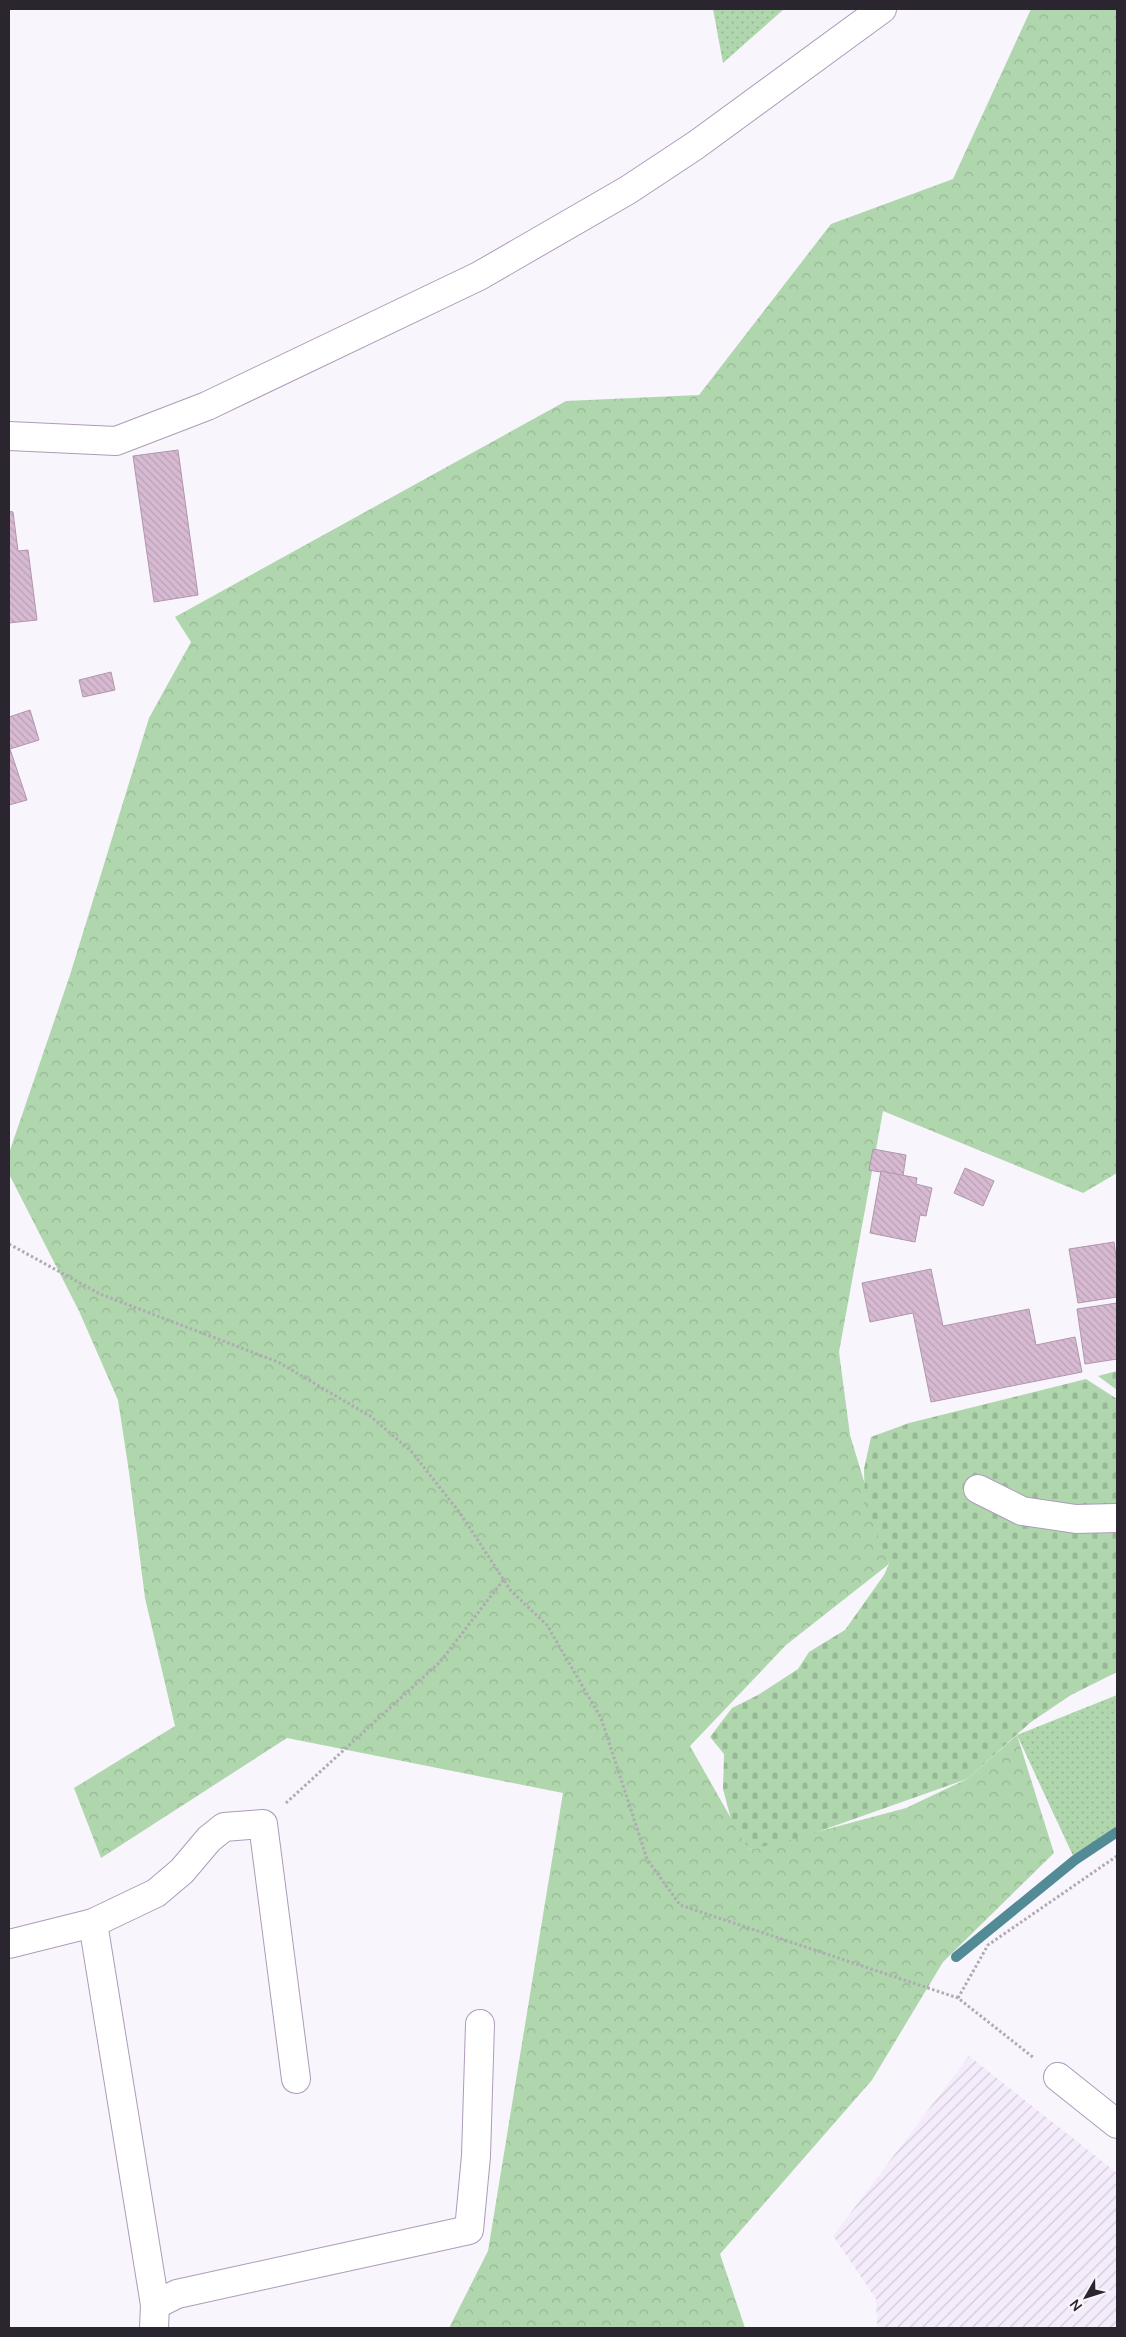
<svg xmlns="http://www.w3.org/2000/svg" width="1126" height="2337" viewBox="0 0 1126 2337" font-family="Manrope,sans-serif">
<defs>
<pattern id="industrial-furrows" width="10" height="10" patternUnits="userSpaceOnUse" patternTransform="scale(1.25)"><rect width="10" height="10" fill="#f4ecfb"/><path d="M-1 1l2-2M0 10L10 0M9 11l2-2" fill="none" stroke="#d1cad7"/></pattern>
<pattern id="grass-dots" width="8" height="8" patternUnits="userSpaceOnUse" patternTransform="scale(1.25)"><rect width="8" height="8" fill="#afd6ad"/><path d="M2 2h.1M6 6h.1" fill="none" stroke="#97b895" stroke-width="1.8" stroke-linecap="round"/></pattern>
<pattern id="forest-crowns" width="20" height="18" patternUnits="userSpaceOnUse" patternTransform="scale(1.25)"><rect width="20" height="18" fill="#afd6ad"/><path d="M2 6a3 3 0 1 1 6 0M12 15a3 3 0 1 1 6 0" fill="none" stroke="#97b895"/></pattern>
<pattern id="cemetery-stones" width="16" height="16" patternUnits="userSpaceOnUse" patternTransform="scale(1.25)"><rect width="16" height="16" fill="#afd6ad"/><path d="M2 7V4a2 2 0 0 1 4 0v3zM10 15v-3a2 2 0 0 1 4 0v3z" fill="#97b895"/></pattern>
<pattern id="building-back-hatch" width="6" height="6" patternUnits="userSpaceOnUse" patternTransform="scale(1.25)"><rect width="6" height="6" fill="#d7bad2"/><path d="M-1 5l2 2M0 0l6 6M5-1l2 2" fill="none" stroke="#b9a0b5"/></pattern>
</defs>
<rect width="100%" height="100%" fill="#f9f5fc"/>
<!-- industrial -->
<path fill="url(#industrial-furrows)" d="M 969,2056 L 1117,2173 L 1117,2328 L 877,2328 L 876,2299 L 833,2236 Z"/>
<!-- grass -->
<g fill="url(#grass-dots)">
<path d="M 713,9 L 784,9 L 723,63 Z"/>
<path d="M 1117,1695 L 1117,1830 L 1075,1860 L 1017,1735 Z"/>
</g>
<!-- forest -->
<path fill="url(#forest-crowns)" d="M 1031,9 L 1117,9 L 1117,1173 L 1083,1193 L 883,1111 L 839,1352 L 850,1435 L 889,1564 L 786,1645 L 690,1746 L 749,1850 L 906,1808 L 967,1779 L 1017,1735 L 1054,1853 L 943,1962 L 872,2080 L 720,2254 L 745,2328 L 449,2328 L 488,2251 L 563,1793 L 287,1738 L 101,1858 L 74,1788 L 175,1726 L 145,1598 L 129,1472 L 118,1400 L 79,1311 L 9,1174 L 9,1153 L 70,975 L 149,718 L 191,642 L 175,617 L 566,401 L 699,395 L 831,224 L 953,179 Z"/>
<!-- cemetery -->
<g fill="url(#cemetery-stones)">
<path d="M 1117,1371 L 1117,1390 L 1098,1376 Z"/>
<path d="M 1086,1379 L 1117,1399 L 1117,1672 L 1071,1695 L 1031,1722 L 967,1779 L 803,1837 L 749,1850 L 731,1819 L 723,1789 L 724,1754 L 710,1737 L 732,1708 L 758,1695 L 798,1669 L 809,1652 L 845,1630 L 884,1575 L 889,1564 L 865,1502 L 864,1469 L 871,1437 L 909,1423 Z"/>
</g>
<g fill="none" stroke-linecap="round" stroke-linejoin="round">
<!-- stream -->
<path stroke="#528a95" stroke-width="10" d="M 956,1957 L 1075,1860 L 1117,1832"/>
</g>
<!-- building -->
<g fill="url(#building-back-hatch)" stroke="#b196ac">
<path d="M 178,450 L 198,595 L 154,602 L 133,456 Z"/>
<path d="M 9,511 L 13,512 L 18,551 L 28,550 L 37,620 L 9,623 Z"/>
<path d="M 111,672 L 115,690 L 83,697 L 79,680 Z"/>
<path d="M 30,710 L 39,740 L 10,749 L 27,800 L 9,805 L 9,717 Z"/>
<path d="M 873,1149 L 906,1155 L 903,1176 L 869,1170 Z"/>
<path d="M 965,1168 L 994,1181 L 983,1206 L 954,1193 Z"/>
<path d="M 881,1171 L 917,1178 L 916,1184 L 932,1188 L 926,1216 L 920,1215 L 915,1242 L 870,1233 Z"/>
<path d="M 1114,1242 L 1117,1264 L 1117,1297 L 1078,1303 L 1069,1249 Z"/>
<path d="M 931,1269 L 943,1326 L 1029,1309 L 1036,1345 L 1075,1337 L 1082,1372 L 931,1402 L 913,1313 L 870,1322 L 862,1283 Z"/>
<path d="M 1117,1303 L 1117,1359 L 1085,1364 L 1077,1309 Z"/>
</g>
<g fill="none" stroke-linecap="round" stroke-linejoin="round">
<defs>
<g id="minor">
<path d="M 9,436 L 116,441 L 207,406 L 479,276 L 628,190 L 696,145 L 882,9"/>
<path d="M 978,1489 L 1022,1511 L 1076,1519 L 1117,1518"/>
<path d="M 93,1923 L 155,2305 L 154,2328"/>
<path d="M 9,1944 L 93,1923 L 156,1893 L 182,1871 L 209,1839 L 224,1827 L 263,1824 L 296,2079"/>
<path d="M 1058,2077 L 1117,2124"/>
<path d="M 155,2305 L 177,2294 L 469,2230 L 476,2156 L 480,2024"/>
</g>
</defs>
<!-- minor casing -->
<use href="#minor" stroke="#ac9cb9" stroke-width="30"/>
<!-- path -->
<g stroke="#afaab3" stroke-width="3" stroke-dasharray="2.5 2.5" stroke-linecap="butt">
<path d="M 9,1244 L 100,1294 L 278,1362 L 370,1416 L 411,1451 L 460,1513 L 511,1591 L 547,1625 L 601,1718 L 647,1859 L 680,1905 L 958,1998 L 1034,2058"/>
<path d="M 286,1803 L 440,1662 L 504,1579"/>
<path d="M 958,1998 L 988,1945 L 1117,1856"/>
</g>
<!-- minor -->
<use href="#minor" stroke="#fff" stroke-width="28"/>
</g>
<!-- border -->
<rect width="1126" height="2337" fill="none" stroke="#2b2530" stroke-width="20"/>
<!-- north arrow -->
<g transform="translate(1086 2297) rotate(231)" stroke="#f9f5fc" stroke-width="4" paint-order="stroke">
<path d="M0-4L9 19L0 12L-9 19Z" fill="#2b2530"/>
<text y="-8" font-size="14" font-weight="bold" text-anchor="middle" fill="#2b2530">N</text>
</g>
</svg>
